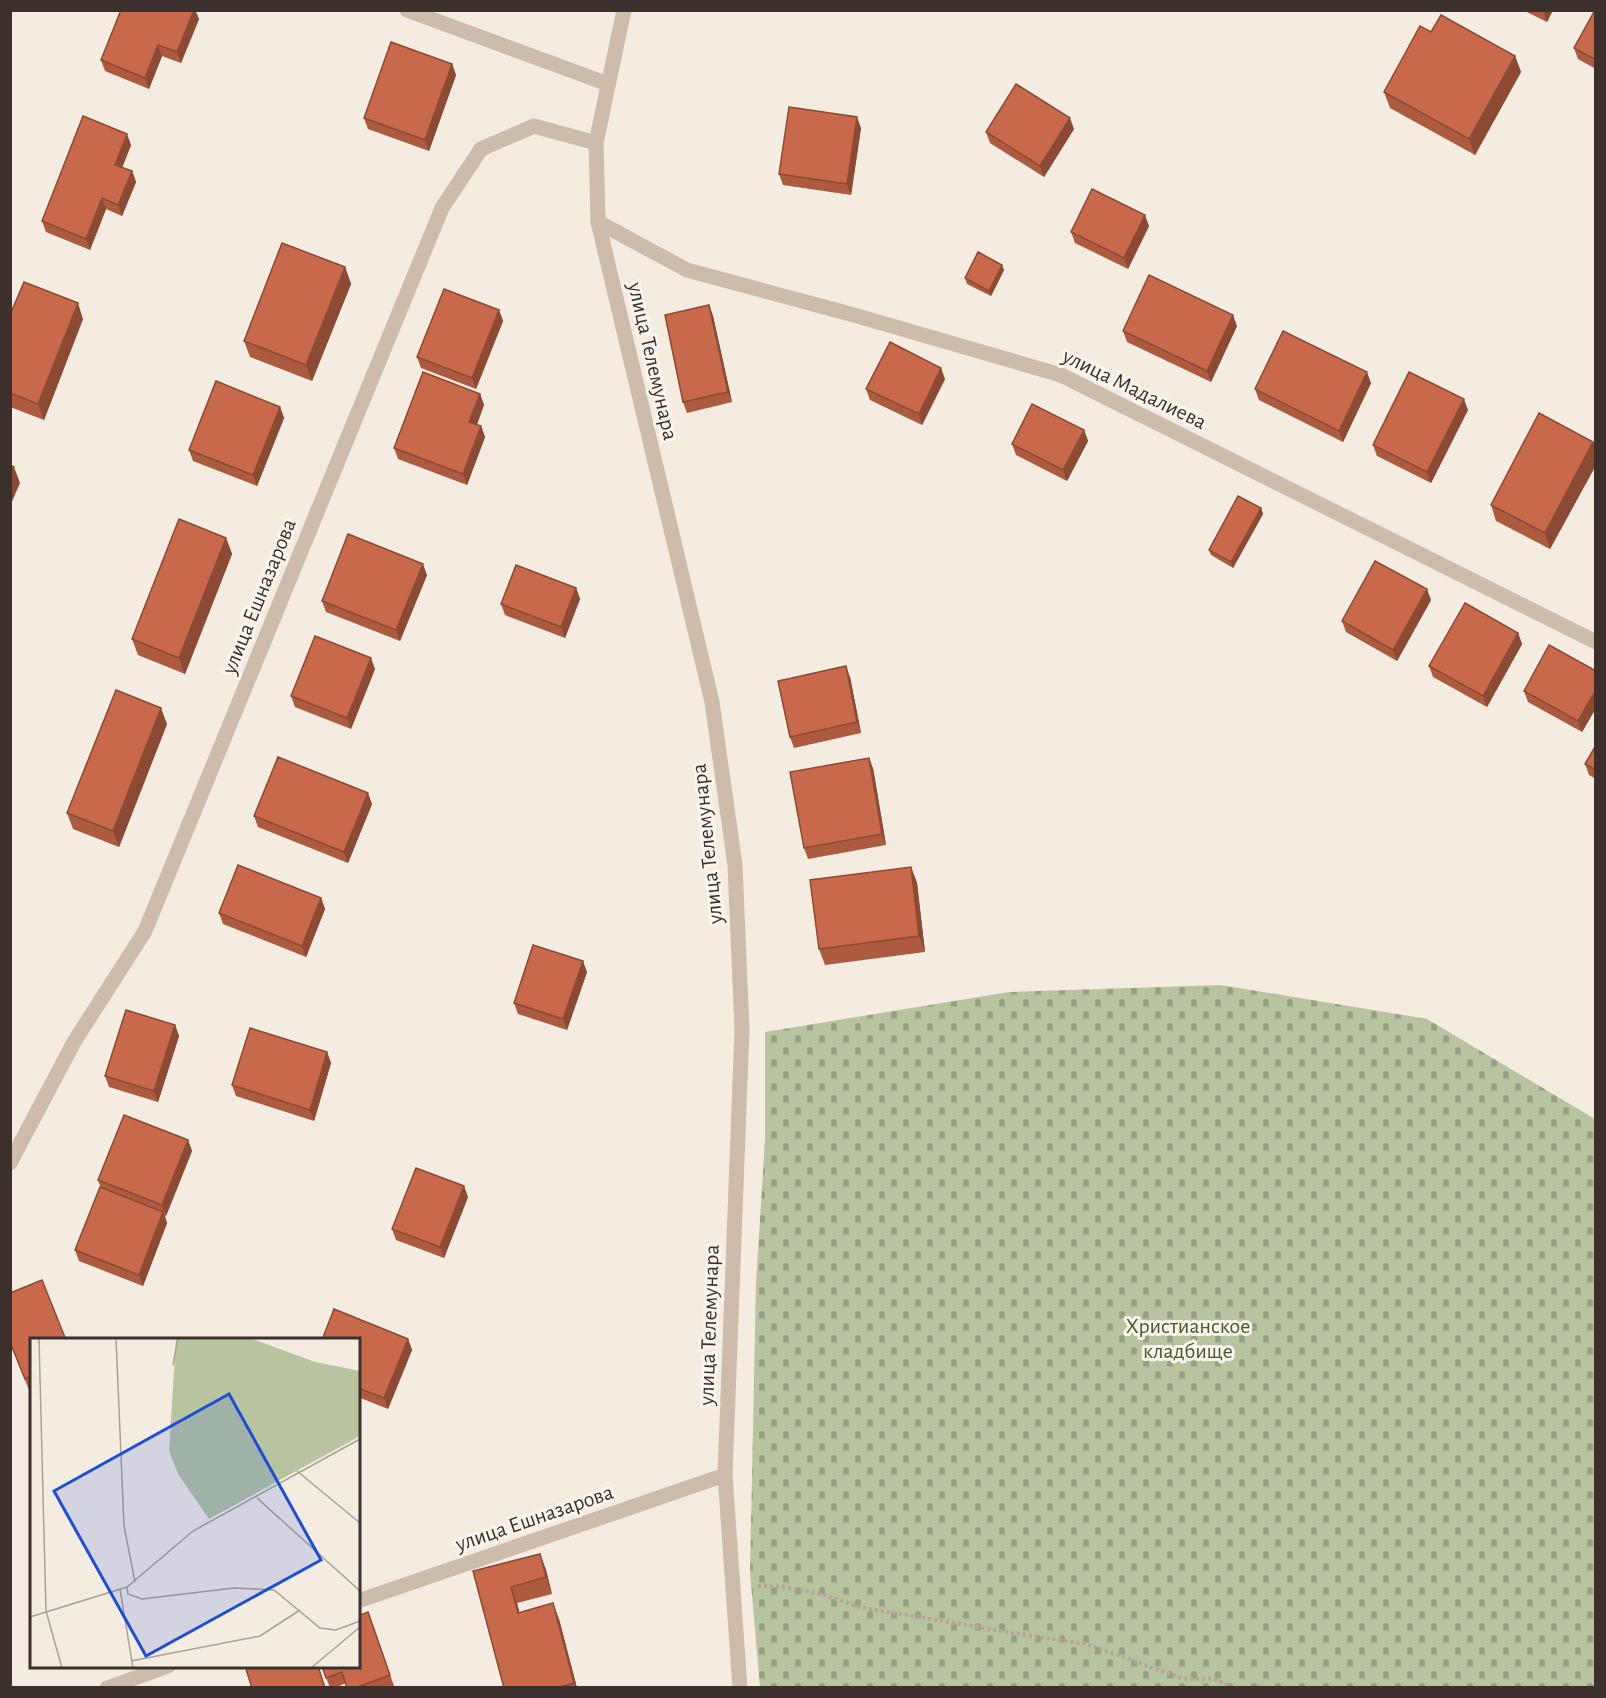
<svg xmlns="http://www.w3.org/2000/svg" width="1606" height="1698" viewBox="0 0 1606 1698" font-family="'Alegreya Sans',sans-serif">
<defs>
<pattern id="cemetery-stones" width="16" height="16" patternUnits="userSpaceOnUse" patternTransform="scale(1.5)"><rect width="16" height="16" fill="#b8c4a0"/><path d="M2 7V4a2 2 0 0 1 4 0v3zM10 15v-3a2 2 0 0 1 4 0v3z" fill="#97a083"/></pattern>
</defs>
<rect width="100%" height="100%" fill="#f4ebe1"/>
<!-- cemetery -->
<path fill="url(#cemetery-stones)" d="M 1221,985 L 1427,1019 L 1595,1119 L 1595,1687 L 760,1687 L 750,1572 L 756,1283 L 765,1140 L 765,1032 L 1009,992 Z"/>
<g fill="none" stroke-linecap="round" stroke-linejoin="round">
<!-- path -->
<g stroke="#b9a596" stroke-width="4" stroke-dasharray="3 3" stroke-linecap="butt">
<path d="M 758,1586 L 783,1587 L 821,1594 L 859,1607 L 1044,1638 L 1087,1644 L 1184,1679 L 1214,1679 L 1233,1688"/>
<path d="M 1257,1688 L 1261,1686 L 1264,1688"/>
</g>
<!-- minor -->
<g stroke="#cdbbac" stroke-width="15">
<path d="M 407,10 L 608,84"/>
<path d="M 624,10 L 596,143 L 598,222 L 712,702 L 735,865 L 742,1029 L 725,1475 L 740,1688"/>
<path d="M 598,222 L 687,270 L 854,315 L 1061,375 L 1596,642"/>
<path d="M 10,1163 L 74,1042 L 145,931 L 442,208 L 481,149 L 534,126 L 596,143"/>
<path d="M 358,1601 L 725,1475"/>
<path d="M 107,1688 L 168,1666"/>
</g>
</g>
<!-- wall -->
<g fill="#ac5a40">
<path d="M 121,10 L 195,10 L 199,19 L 181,63 L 162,56 L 149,89 L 105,71 L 101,60 Z"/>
<path d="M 1523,10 L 1553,10 L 1547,22 Z"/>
<path d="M 1596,10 L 1596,69 L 1578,59 L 1574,48 Z"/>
<path d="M 1431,32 L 1515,56 L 1521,72 L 1475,155 L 1390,108 L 1384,92 Z"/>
<path d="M 452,64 L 456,75 L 429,151 L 368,129 L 364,118 Z"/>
<path d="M 861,128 L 851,195 L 783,185 L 779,174 Z"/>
<path d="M 1074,129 L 1044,177 L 990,143 L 986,132 Z"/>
<path d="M 131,145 L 122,167 L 132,171 L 136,182 L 122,216 L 106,209 L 90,250 L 46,232 L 42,221 Z"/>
<path d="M 1149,226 L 1128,269 L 1075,243 L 1071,232 Z"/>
<path d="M 345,267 L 351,284 L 312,381 L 250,357 L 244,341 Z"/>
<path d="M 1004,270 L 991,296 L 967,284 L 965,278 Z"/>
<path d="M 709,305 L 713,316 L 732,402 L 687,413 L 683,402 Z"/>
<path d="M 499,310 L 503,321 L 476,389 L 421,368 L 417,357 Z"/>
<path d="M 10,315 L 83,319 L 44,420 L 10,407 Z"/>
<path d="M 1237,326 L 1211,382 L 1127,342 L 1123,331 Z"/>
<path d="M 945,379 L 922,425 L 870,400 L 866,389 Z"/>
<path d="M 1371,383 L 1343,442 L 1259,400 L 1255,389 Z"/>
<path d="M 480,394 L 484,405 L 477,425 L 481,426 L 485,437 L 467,485 L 398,459 L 394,448 Z"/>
<path d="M 280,407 L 284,418 L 257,486 L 193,461 L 189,450 Z"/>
<path d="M 1468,410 L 1431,483 L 1377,456 L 1373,445 Z"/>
<path d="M 1084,430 L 1088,441 L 1067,481 L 1016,455 L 1012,444 Z"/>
<path d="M 1593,442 L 1596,448 L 1596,465 L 1550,549 L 1496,521 L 1491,505 Z"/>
<path d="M 1261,508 L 1263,514 L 1233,568 L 1211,555 L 1209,550 Z"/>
<path d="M 226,538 L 232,554 L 185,674 L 138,655 L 132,639 Z"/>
<path d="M 427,575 L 400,641 L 326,612 L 322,601 Z"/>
<path d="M 576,588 L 580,599 L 565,638 L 505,615 L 501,604 Z"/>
<path d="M 1431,600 L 1397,661 L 1346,632 L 1342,621 Z"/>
<path d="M 1518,633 L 1522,644 L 1487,707 L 1433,677 L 1429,666 Z"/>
<path d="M 375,669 L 351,729 L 295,707 L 291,696 Z"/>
<path d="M 1596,671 L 1596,708 L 1582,732 L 1528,702 L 1524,691 Z"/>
<path d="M 850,677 L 861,733 L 794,748 L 790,737 Z"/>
<path d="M 167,724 L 119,847 L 73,829 L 67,813 Z"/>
<path d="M 1596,745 L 1596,779 L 1589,775 L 1585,764 Z"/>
<path d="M 873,768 L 886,845 L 808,859 L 804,848 Z"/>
<path d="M 372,804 L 348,863 L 258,827 L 254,816 Z"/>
<path d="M 911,867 L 917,883 L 925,952 L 825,965 L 819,949 Z"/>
<path d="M 321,898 L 325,909 L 306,957 L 223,924 L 219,913 Z"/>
<path d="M 587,972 L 567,1030 L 518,1014 L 514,1003 Z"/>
<path d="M 175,1025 L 179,1036 L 158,1102 L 109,1087 L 105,1076 Z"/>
<path d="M 327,1052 L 331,1063 L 314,1121 L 236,1096 L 232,1085 Z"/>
<path d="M 188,1140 L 192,1151 L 166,1216 L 165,1215 L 167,1223 L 143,1286 L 79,1261 L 75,1250 L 101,1188 L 98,1180 Z"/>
<path d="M 468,1197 L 444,1258 L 396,1240 L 392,1229 Z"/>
<path d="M 408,1339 L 412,1350 L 388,1409 L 358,1397 L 358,1340 Z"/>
<path d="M 32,1340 L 32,1389 L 29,1390 L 10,1343 Z"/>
<path d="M 540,1554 L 546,1570 L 552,1594 L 517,1603 L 519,1612 L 559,1619 L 577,1688 L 504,1688 L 473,1571 Z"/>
<path d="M 368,1612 L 394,1686 L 390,1688 L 347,1688 L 346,1683 L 335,1688 L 330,1688 L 322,1666 Z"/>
</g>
<!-- shaded-wall -->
<g fill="#8c4a34">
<path d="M 194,10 L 195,10 L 199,19 L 181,63 L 177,52 Z"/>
<path d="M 1544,10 L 1553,10 L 1547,22 L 1543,11 Z"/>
<path d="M 158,45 L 162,56 L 149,89 L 145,78 Z"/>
<path d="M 1515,56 L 1521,72 L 1475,155 L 1469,139 Z"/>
<path d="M 452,64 L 456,75 L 429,151 L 425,140 Z"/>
<path d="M 857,117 L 861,128 L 851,195 L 847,184 Z"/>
<path d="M 1070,118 L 1074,129 L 1044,177 L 1040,166 Z"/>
<path d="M 127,134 L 131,145 L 119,176 L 115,165 Z"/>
<path d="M 132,171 L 136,182 L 122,216 L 118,205 Z"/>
<path d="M 102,198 L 106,209 L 90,250 L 86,239 Z"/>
<path d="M 1145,215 L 1149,226 L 1128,269 L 1124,258 Z"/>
<path d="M 1002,265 L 1004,270 L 991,296 L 989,291 Z"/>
<path d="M 345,267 L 351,284 L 312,381 L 306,365 Z"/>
<path d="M 78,303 L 83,319 L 44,420 L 38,404 Z"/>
<path d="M 709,305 L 713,316 L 732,402 L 728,392 Z"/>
<path d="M 499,310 L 503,321 L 476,389 L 472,378 Z"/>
<path d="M 1233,315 L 1237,326 L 1211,382 L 1207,371 Z"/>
<path d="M 941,368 L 945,379 L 922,425 L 919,414 Z"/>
<path d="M 1367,372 L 1371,383 L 1343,442 L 1339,431 Z"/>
<path d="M 480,394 L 484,405 L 473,433 L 469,422 Z"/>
<path d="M 1464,399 L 1468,410 L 1431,483 L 1427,472 Z"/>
<path d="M 280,407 L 284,418 L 257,486 L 253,475 Z"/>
<path d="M 481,426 L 485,437 L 467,485 L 463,474 Z"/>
<path d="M 1084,430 L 1088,441 L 1067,481 L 1063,470 Z"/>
<path d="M 1593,442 L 1596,448 L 1596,465 L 1550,549 L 1545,533 Z"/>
<path d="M 14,467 L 20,483 L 10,506 L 10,475 Z"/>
<path d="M 1261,508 L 1263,514 L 1233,568 L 1231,562 Z"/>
<path d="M 226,538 L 232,554 L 185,674 L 179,658 Z"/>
<path d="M 423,564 L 427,575 L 400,641 L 396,630 Z"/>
<path d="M 576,588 L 580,599 L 565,638 L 561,627 Z"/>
<path d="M 1427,589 L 1431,600 L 1397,661 L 1393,650 Z"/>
<path d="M 1518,633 L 1522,644 L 1487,707 L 1483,696 Z"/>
<path d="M 371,658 L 375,669 L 351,729 L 347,718 Z"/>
<path d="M 846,666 L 850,677 L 861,733 L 857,722 Z"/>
<path d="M 1596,690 L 1596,708 L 1582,732 L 1578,721 Z"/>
<path d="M 161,708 L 167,724 L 119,847 L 113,831 Z"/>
<path d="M 869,758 L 873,768 L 886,845 L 882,834 Z"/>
<path d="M 368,793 L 372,804 L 348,863 L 344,852 Z"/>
<path d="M 911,867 L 917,883 L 925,952 L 919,936 Z"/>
<path d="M 321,898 L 325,909 L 306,957 L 302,946 Z"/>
<path d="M 583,961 L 587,972 L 567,1030 L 563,1019 Z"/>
<path d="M 175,1025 L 179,1036 L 158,1102 L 154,1091 Z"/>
<path d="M 327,1052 L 331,1063 L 314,1121 L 310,1110 Z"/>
<path d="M 188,1140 L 192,1151 L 166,1216 L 162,1205 Z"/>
<path d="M 464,1186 L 468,1197 L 444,1258 L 440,1247 Z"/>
<path d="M 163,1212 L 167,1223 L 143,1286 L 139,1275 Z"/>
<path d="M 408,1339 L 412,1350 L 388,1409 L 384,1398 Z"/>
<path d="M 540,1554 L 546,1570 L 552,1594 L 546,1577 Z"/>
<path d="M 511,1587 L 517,1603 L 524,1629 L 518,1613 Z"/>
<path d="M 553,1603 L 559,1619 L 577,1688 L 576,1688 L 574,1683 Z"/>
</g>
<!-- building -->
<g fill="#c8694b" stroke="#8c4a34" stroke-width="1.5">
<path d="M 121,10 L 194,10 L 177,52 L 158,45 L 145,78 L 101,60 Z"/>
<path d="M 1595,10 L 1596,10 L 1596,60 L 1574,48 Z"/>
<path d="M 1441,15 L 1515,56 L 1469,139 L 1384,92 L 1420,26 L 1431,32 Z"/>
<path d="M 391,42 L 452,64 L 425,140 L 364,118 Z"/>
<path d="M 1016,84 L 1070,118 L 1040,166 L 986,132 Z"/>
<path d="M 789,107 L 857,117 L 847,184 L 779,174 Z"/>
<path d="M 83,116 L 127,134 L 115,165 L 132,171 L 118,205 L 102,198 L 86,239 L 42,221 Z"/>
<path d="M 1092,189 L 1145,215 L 1124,258 L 1071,232 Z"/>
<path d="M 282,243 L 345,267 L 306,365 L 244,341 Z"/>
<path d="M 978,252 L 1002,265 L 989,291 L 965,278 Z"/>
<path d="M 1149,275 L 1233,315 L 1207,371 L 1123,331 Z"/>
<path d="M 24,282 L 78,303 L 38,404 L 10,393 L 10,315 Z"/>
<path d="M 444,289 L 499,310 L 472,378 L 417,357 Z"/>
<path d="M 709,305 L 728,392 L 683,402 L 665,315 Z"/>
<path d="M 1283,331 L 1367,372 L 1339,431 L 1255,389 Z"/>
<path d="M 890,342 L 941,368 L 919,414 L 866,389 Z"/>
<path d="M 423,372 L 480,394 L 469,422 L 481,426 L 463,474 L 394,448 Z"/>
<path d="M 1409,372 L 1464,399 L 1427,472 L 1373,445 Z"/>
<path d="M 216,381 L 280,407 L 253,475 L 189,450 Z"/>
<path d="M 1032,404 L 1084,430 L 1063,470 L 1012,444 Z"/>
<path d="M 1539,413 L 1593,442 L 1545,533 L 1491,505 Z"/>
<path d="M 10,465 L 14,467 L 10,475 Z"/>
<path d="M 1238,496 L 1261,508 L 1231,562 L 1209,550 Z"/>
<path d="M 179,519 L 226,538 L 179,658 L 132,639 Z"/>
<path d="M 348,534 L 423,564 L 396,630 L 322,601 Z"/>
<path d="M 1375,561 L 1427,589 L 1393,650 L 1342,621 Z"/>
<path d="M 516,565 L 576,588 L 561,627 L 501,604 Z"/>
<path d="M 1465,603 L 1518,633 L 1483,696 L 1429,666 Z"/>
<path d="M 315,636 L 371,658 L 347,718 L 291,696 Z"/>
<path d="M 1549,645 L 1596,671 L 1596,690 L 1578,721 L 1524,691 Z"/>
<path d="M 846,666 L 857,722 L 790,737 L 778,681 Z"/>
<path d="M 116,690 L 161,708 L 113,831 L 67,813 Z"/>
<path d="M 1596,745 L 1596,770 L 1585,764 Z"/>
<path d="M 278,757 L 368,793 L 344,852 L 254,816 Z"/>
<path d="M 869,758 L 882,834 L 804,848 L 790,772 Z"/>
<path d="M 238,865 L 321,898 L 302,946 L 219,913 Z"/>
<path d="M 911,867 L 919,936 L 819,949 L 810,880 Z"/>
<path d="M 533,945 L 583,961 L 563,1019 L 514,1003 Z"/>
<path d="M 126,1010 L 175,1025 L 154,1091 L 105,1076 Z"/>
<path d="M 250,1028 L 327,1052 L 310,1110 L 232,1085 Z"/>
<path d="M 124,1115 L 188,1140 L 162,1205 L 98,1180 Z"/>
<path d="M 416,1168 L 464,1186 L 440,1247 L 392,1229 Z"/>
<path d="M 100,1187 L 163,1212 L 139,1275 L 75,1250 Z"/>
<path d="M 42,1280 L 66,1340 L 32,1340 L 32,1376 L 25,1379 L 10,1342 L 10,1293 Z"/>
<path d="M 334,1309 L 408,1339 L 384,1398 L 358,1388 L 358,1340 L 322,1340 Z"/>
<path d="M 540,1554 L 546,1577 L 511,1587 L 518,1613 L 553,1603 L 574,1683 L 556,1688 L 504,1688 L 473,1571 Z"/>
<path d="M 368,1612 L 390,1675 L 355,1688 L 347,1688 L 342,1672 L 326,1678 L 322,1666 L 358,1666 L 358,1616 Z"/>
<path d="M 245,1666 L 318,1666 L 325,1688 L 252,1688 Z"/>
</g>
<g text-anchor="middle" stroke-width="6" stroke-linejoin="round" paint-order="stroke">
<!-- street labels -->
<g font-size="22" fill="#3b302b" stroke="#fbf5ee">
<text transform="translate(654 361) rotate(77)" y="8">улица Телемунара</text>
<text transform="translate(1135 388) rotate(26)" y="8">улица Мадалиева</text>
<text transform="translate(258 596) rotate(-68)" y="8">улица Ешназарова</text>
<text transform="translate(706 844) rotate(-96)" y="8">улица Телемунара</text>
<text transform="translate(708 1325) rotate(-88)" y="8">улица Телемунара</text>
<text transform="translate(534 1517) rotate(-19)" y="8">улица Ешназарова</text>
</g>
<!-- park labels -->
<g font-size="22" fill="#4a5a2e" stroke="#fbf5ee">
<text x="1188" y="1333">Христианское<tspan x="1188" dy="25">кладбище</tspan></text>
</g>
</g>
<!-- overview -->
<g transform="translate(30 1338)">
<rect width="330" height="330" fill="#f4ebe1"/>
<path d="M 220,0 L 285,24 L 330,33 L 330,98 L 179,181 L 148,136 L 139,113 L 146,1 Z" fill="#b8c4a0"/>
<path fill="none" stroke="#aaa098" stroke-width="1.5" d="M 9,0 L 16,273 L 32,330M 86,0 L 94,188 L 105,244M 143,27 L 148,0M 267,133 L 330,185M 227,160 L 330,253M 97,249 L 98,256 L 112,261 L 204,250 L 244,252 L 290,290 L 306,292 L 330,283M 90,251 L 103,330M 0,279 L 97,249 L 163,193 L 330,101M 101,323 L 230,298 L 270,272M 281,330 L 330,289"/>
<path fill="#1d4ed8" fill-opacity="0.15" stroke="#1d4ed8" stroke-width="3" d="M 199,56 L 291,222 L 116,318 L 24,153 Z"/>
<rect width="330" height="330" fill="none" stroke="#3b302b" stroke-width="3"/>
</g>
<!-- border -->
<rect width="1606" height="1698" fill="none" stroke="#3b302b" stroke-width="24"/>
</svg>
